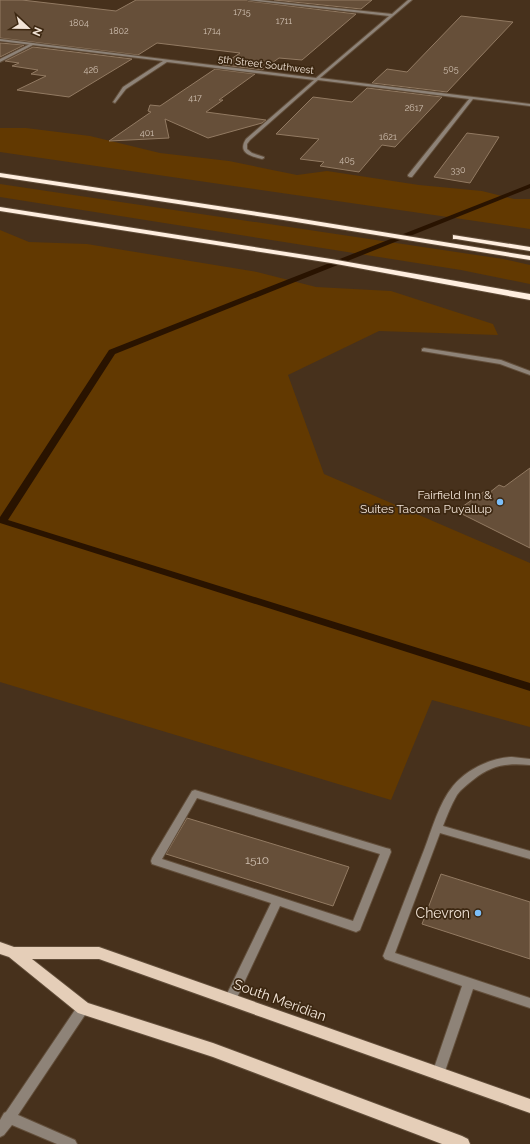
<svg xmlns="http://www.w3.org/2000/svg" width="530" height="1144" viewBox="0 0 530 1144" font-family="Raleway,sans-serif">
<rect width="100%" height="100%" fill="#47311c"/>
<!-- green -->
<g fill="#623901">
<path d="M 0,128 L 26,128 L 90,136 L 160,153 L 229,161 L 297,175 L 327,171 L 419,185 L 482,191 L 514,199 L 530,199 L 530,229 L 0,152 Z"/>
<path d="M 0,184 L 503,259 L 530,265 L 530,284 L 461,270 L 0,197 Z"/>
<path d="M 0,230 L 29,242 L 87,244 L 257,272 L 316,287 L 391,291 L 493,324 L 498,335 L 379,331 L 288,375 L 324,474 L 530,563 L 530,727 L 432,700 L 391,800 L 0,682 Z"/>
</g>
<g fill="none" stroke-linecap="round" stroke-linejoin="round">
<!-- stream -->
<path fill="#291300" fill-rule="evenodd" d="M 530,184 L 530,188 L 115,354 L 8,520 L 530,683 L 530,691 L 0,523 L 0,517 L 109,350 Z"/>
</g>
<!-- building -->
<g fill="#664f39" stroke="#927a62">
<path d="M 0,0 L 22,0 L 116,11 L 136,0 L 247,0 L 248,1 L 356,14 L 302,60 L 279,58 L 262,70 L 222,65 L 240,53 L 157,43 L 138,55 L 0,38 Z"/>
<path d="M 274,0 L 372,0 L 361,9 Z"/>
<path d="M 461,16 L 513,22 L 447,92 L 372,83 L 387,69 L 407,72 Z"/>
<path d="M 0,43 L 24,45 L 0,57 Z"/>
<path d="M 33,47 L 132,59 L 69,97 L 17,90 L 46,76 L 31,74 L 38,70 L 12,66 L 19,63 L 5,61 Z"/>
<path d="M 215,69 L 255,74 L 219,100 L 223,100 L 206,112 L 266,120 L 262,123 L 208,138 L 165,119 L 169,138 L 109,141 L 151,112 L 148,111 L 150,105 L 160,106 Z"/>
<path d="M 367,88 L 442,97 L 395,147 L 382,145 L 359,172 L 320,166 L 324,162 L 300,159 L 319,139 L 276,134 L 313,97 L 352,102 Z"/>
<path d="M 467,133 L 499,137 L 470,183 L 434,177 Z"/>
<path d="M 530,468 L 530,548 L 456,511 L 485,491 L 489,493 L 499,485 L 504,487 Z"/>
<path d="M 187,818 L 349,867 L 333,906 L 166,854 Z"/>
<path d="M 441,874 L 530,902 L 530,959 L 422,924 Z"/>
</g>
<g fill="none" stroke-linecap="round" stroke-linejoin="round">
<defs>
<g id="lane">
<path d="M 32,43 L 35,44 L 0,62 L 0,59 Z"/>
<path d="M 424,348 L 501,360 L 530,371 L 530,375 L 500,364 L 422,351 L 422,349 Z"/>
<path d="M 512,757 L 530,759 L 530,765 C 506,763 492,765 473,780 C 467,785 461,789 457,795 C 451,805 447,816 443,826 L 530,851 L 530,859 L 440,833 L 395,953 L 530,998 L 530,1008 L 473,989 L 444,1074 L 442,1078 L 438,1080 L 434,1078 L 432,1074 L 462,986 L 385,959 L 383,956 C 397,921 410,885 424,850 C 432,829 439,803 453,786 C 467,769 491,758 512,757 Z"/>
<path d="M 195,790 L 386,848 L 390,849 L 391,852 L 360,930 L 356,932 L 280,906 L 234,1004 L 230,1005 L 226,1004 L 224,1000 L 271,903 L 152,864 L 151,861 L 152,858 L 192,791 ZM 197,798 L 380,854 L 353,921 L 162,859 Z"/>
<path d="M 83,1003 L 87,1004 L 89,1008 L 87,1012 L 18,1115 L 75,1140 L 77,1144 L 57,1144 L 12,1125 L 4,1135 L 0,1137 L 0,1120 L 4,1113 L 6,1112 L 79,1004 Z"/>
</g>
<path id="street" d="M 248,0 L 260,0 L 392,14 L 408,0 L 412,0 L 320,78 L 530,104 L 530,106 L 473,99 L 412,177 L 410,177 L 408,176 L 408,175 L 469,99 L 318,80 L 250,140 L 247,144 L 247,149 L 252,153 L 264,157 L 264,158 L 262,159 C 251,156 237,153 246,139 L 314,80 L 167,62 L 126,89 L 115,103 L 113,102 L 123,87 L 163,61 L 0,41 L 0,39 L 316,78 L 389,16 Z"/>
<path id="primary" d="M 0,942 L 14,947 L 99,947 L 530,1099 L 530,1113 L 99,959 L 32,959 L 88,1003 L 213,1043 L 462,1136 L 468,1139 L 470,1144 L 442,1144 L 213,1057 L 78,1013 L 9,957 L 0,954 Z"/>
<g id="highway">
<path d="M 0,173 L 290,217 L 530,256 L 530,260 L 290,221 L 0,177 Z"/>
<path d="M 0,207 L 331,259 L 530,294 L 530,300 L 331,263 L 0,211 Z"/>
<path d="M 453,235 L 530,247 L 530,251 L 456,239 L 453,239 Z"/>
</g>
</defs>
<!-- lane casing -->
<use href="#lane" stroke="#624e3a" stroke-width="2"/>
<!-- street casing -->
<use href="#street" stroke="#624e3a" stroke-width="2"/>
<!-- primary casing -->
<use href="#primary" stroke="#624e3a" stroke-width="2"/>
<!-- highway casing -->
<use href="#highway" stroke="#624e3a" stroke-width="2"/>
<!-- lane -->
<use href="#lane" fill="#8e8378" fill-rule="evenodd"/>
<!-- street -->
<use href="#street" fill="#8e8378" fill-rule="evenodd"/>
<!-- primary -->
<use href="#primary" fill="#e5ceb8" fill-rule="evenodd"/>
<!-- highway -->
<use href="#highway" fill="#ffeedf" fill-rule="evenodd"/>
</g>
<!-- markers -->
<g fill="#7bbef8" stroke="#3c2711" stroke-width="1.5">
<circle cx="500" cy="502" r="4"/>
<circle cx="478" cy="913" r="4"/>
</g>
<g text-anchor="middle" stroke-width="3.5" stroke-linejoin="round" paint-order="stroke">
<!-- far-number labels -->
<g font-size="9" fill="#cfbfb0">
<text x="242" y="15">1715</text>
<text x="284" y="24">1711</text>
<text x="79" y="26">1804</text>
<text x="119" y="34">1802</text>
<text x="212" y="34">1714</text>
<text x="451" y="72">505</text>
<text x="91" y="73">426</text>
<text x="195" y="101">417</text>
<text x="414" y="111">2617</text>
<text x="147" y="136">401</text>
<text x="388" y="140">1621</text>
<text x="347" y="163">405</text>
<text x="458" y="173">330</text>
</g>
<!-- far-street labels -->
<g font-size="10" fill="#f2e4d7" stroke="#3c2711">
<text transform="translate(266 64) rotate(7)" y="4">5th Street Southwest</text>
</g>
<!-- poi labels -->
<g font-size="12" fill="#f2e4d7" stroke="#3c2711" text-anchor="end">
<text x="492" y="499">Fairfield Inn &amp;<tspan x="492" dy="14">Suites Tacoma Puyallup</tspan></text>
</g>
<!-- near-number labels -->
<g font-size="12" fill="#cfbfb0">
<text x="257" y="864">1510</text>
</g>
<!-- near-poi labels -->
<g font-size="14" fill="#f2e4d7" stroke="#3c2711" text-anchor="end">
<text x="470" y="918">Chevron</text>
</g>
<!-- near-street labels -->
<g font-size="14" fill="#f2e4d7" stroke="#3c2711">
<text transform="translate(280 1000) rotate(20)" y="5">South Meridian</text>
</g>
</g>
<!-- north arrow -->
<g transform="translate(28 28) rotate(112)" stroke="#3c2711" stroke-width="3" paint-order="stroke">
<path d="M0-3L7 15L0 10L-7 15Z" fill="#f2e4d7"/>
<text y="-6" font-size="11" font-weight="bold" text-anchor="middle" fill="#f2e4d7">N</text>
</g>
</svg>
